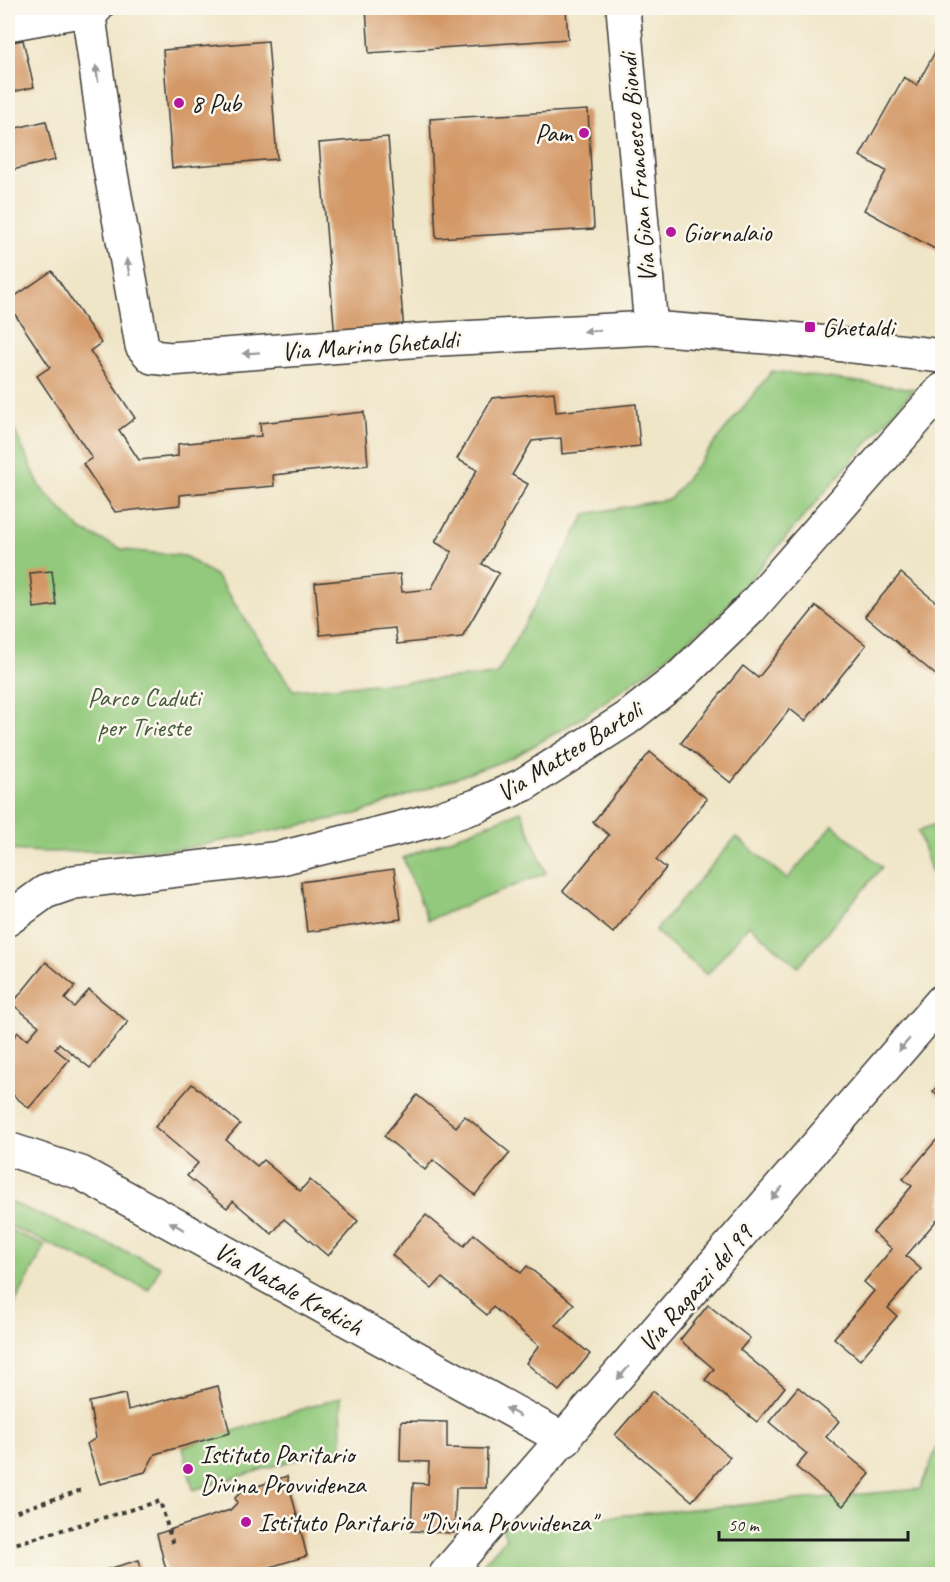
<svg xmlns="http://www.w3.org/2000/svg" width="950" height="1582" viewBox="0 0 950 1582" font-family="Caveat,sans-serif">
<rect width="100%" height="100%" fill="#fbf7ec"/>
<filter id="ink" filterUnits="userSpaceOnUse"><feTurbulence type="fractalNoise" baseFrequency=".0167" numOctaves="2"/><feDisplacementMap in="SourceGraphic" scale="12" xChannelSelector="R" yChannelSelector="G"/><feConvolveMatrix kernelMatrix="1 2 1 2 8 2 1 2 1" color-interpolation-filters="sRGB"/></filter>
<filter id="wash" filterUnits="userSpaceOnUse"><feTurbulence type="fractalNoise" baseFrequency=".008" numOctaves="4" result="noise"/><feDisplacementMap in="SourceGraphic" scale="24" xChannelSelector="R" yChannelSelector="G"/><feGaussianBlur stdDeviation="1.35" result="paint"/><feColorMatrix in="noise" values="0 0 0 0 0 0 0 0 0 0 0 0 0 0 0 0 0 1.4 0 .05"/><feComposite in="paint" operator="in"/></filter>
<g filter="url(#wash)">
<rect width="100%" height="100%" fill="#efe5c7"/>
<!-- green -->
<g fill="#92c97b" stroke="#57724c" stroke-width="1.5">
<path d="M 772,371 L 914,389 L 718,616 L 652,669 L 578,720 L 514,757 L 357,814 L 182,849 L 46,852 L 8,850 L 8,416 L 41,488 L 81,530 L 124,550 L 185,556 L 216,576 L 293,690 L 496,675 L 586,514 L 670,499 Z"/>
<path d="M 521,811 L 546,873 L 428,920 L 403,858 Z"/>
<path d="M 942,823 L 942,898 L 940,898 L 918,831 Z"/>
<path d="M 833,825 L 882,867 L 798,967 L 749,925 L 707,975 L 655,931 L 736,837 L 787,879 Z"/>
<path d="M 8,1201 L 160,1266 L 149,1290 L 8,1225 Z"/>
<path d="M 8,1229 L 45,1246 L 8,1317 Z"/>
<path d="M 341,1397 L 342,1446 L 193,1490 L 183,1447 Z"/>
<path d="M 942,1435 L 942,1574 L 474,1574 L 506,1538 L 501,1526 L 920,1489 Z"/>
</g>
<g id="blocks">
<!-- building -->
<g fill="#d39866">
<path d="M 366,8 L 566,8 L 568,39 L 369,53 Z"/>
<path d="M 942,39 L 942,253 L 864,210 L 886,171 L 860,156 L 904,77 L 917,85 Z"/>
<path d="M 23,40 L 34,87 L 8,93 L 8,43 Z"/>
<path d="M 268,41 L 277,159 L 172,168 L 163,50 Z"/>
<path d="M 588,110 L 594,229 L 436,238 L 430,119 Z"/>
<path d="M 46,121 L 55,160 L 8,171 L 8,130 Z"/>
<path d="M 388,137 L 404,332 L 335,338 L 319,143 Z"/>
<path d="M 52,271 L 101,343 L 90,351 L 135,418 L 119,430 L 139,460 L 178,456 L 178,444 L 261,436 L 260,423 L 364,412 L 368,465 L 273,475 L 274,486 L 180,495 L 180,505 L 115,512 L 83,464 L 92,458 L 37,376 L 50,367 L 8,304 L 8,301 Z"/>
<path d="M 554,392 L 556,412 L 636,404 L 640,446 L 562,454 L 561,438 L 532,441 L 512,475 L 528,484 L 482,564 L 499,573 L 462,637 L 397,644 L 395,628 L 320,635 L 315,583 L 400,574 L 402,592 L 431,589 L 452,552 L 435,542 L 477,470 L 457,459 L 492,398 Z"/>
<path d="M 52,571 L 56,605 L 34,608 L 30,573 Z"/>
<path d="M 901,573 L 942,607 L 942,669 L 937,676 L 865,616 Z"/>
<path d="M 816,606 L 866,645 L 805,721 L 790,709 L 731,783 L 681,743 L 743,666 L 758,678 Z"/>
<path d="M 650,752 L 707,799 L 656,860 L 666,868 L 613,933 L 563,891 L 609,835 L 593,822 Z"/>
<path d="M 394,869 L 401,919 L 307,932 L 301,882 Z"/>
<path d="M 46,962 L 75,986 L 65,999 L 74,1007 L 89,990 L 128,1022 L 90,1068 L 59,1043 L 55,1049 L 69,1060 L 29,1108 L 8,1091 L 8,1045 L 18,1032 L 27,1040 L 39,1026 L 12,1004 Z"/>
<path d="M 942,1081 L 942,1099 L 933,1091 Z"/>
<path d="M 192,1084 L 240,1124 L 226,1140 L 257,1166 L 263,1160 L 300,1191 L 310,1180 L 358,1221 L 328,1256 L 284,1219 L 272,1234 L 233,1201 L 227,1208 L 187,1176 L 198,1163 L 155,1127 Z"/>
<path d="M 417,1095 L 456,1127 L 465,1116 L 510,1153 L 475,1195 L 433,1160 L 425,1170 L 384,1136 Z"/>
<path d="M 938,1138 L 942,1141 L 942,1199 L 940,1203 L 942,1205 L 942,1214 L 906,1256 L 921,1269 L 888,1308 L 897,1316 L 860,1360 L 834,1338 L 874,1291 L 864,1282 L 892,1249 L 873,1232 L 912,1186 L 903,1179 Z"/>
<path d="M 426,1215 L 464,1246 L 474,1234 L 521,1273 L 527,1266 L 574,1304 L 556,1325 L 590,1354 L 559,1391 L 526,1363 L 539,1346 L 493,1307 L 487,1315 L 442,1278 L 432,1289 L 392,1255 Z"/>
<path d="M 708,1305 L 750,1338 L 740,1350 L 785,1387 L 757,1422 L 705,1380 L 714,1369 L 680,1340 Z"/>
<path d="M 218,1386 L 230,1433 L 155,1454 L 145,1472 L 100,1484 L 87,1444 L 96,1438 L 89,1402 L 125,1394 L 128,1410 Z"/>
<path d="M 798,1387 L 839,1421 L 826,1437 L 870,1474 L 843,1506 L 796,1467 L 807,1454 L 769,1422 Z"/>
<path d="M 653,1391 L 730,1457 L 692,1501 L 615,1435 Z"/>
<path d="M 401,1421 L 447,1422 L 447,1448 L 487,1449 L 486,1488 L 456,1488 L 454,1533 L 411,1531 L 413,1483 L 428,1484 L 429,1462 L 400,1461 Z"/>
<path d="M 287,1476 L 307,1556 L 246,1574 L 153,1574 L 166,1570 L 157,1534 L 230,1510 L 237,1503 L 235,1498 L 241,1492 Z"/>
<path d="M 139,1560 L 142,1574 L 91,1574 Z"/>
</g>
</g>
</g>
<g filter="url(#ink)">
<use href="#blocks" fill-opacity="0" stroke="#3c3a36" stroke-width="1.5"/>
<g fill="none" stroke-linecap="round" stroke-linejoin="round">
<defs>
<g id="minor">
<path d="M 623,8 L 651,328"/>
<path d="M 88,9 L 109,163 L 136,311 L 142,346 L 152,357 L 170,359 L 423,340 L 651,328 L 791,339 L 942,356"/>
<path d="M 8,24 L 96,8"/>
<path d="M 8,919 L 45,892 L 74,882 L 281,858 L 437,819 L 476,806 L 523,785 L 626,719 L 680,677 L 750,609 L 942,390"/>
<path d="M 8,1149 L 81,1173 L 565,1440"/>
<path d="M 446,1574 L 942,1001"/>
</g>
</defs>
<!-- minor casing -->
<use href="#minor" stroke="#3c3a36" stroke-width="36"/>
<!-- path -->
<g stroke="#3c3a36" stroke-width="4" stroke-dasharray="4.5 4.5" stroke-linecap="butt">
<path d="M 8,1514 L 85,1489"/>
<path d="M 8,1546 L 160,1501 L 173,1545"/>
</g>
<!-- minor -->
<use href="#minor" stroke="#fff" stroke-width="33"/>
</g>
<!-- one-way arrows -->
<defs><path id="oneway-solid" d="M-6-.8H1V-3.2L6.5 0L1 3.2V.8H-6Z" transform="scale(1.5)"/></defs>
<g fill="#999">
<use href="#oneway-solid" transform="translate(97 74) rotate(-98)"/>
<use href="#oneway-solid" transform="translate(128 267) rotate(-100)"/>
<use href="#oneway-solid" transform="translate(592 331) rotate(177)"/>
<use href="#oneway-solid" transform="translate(251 353) rotate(176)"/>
<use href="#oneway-solid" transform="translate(904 1045) rotate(131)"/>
<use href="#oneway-solid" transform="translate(777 1193) rotate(131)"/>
<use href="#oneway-solid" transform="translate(177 1226) rotate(-151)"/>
<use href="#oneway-solid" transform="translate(623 1373) rotate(131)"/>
<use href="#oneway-solid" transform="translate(513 1412) rotate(-151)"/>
</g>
</g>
<!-- markers -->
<g fill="#b5179e" stroke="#fbf7ec" stroke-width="2">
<circle cx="179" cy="103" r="6"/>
<circle cx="584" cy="133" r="6"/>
<circle cx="671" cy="232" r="6"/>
<rect x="804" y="321" width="12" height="12" rx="3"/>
<circle cx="188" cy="1469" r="6"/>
<circle cx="246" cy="1522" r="6"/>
</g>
<g text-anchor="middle" stroke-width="5" stroke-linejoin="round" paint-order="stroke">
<!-- poi labels -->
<g font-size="26" fill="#1c1c1c" stroke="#fbf7ec" text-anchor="start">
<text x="191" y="112">8 Pub</text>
<text x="572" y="142" text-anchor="end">Pam</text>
<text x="683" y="241">Giornalaio</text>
<text x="822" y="336">Ghetaldi</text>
<text x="200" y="1463">Istituto Paritario<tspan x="200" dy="30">Divina Provvidenza</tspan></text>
<text x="258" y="1531">Istituto Paritario "Divina Provvidenza"</text>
</g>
<!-- street labels -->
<g font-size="26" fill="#1c1c1c" stroke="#fbf7ec">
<text transform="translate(637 168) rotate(-95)" y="9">Via Gian Francesco Biondi</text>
<text transform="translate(370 345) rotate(-4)" y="9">Via Marino Ghetaldi</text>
<text transform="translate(569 751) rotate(-32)" y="9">Via Matteo Bartoli</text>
<text transform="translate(289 1288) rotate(29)" y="9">Via Natale Krekich</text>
<text transform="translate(695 1288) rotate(-49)" y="9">Via Ragazzi del 99</text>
</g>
<!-- park labels -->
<g font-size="26" fill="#45593d" stroke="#fbf7ec">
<text x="144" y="706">Parco Caduti<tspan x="144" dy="30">per Trieste</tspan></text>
</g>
</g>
<!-- margin -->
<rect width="950" height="1582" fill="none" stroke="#fbf7ec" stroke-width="30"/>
<!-- scale -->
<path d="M719 1531v9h189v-9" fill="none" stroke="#1c1c1c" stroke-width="3"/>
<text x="728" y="1531" font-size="18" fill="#1c1c1c" stroke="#fbf7ec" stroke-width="4.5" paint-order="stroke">50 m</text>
</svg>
